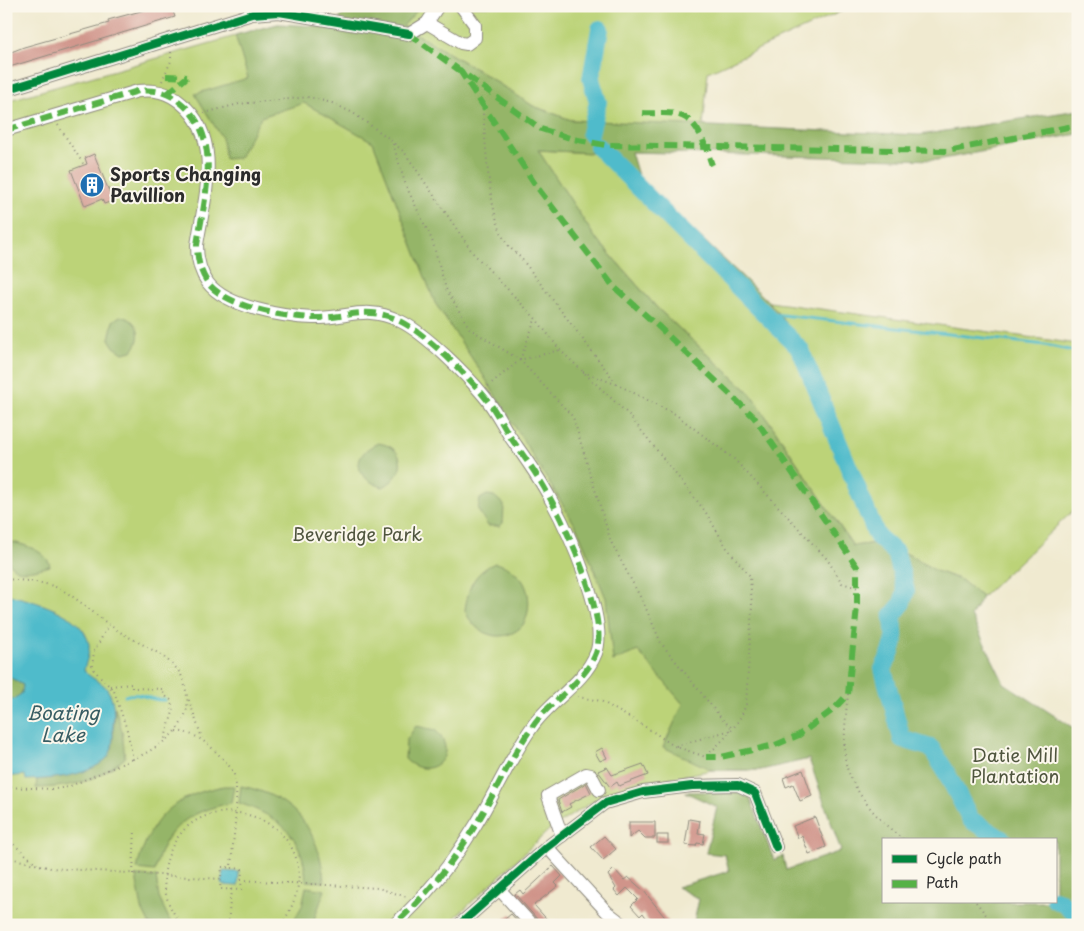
<svg xmlns="http://www.w3.org/2000/svg" width="1084" height="931" viewBox="0 0 1084 931" font-family="'Playpen Sans',sans-serif">
<rect width="100%" height="100%" fill="#fbf7ec"/>
<filter id="ink" filterUnits="userSpaceOnUse"><feTurbulence type="fractalNoise" baseFrequency=".02" numOctaves="2"/><feDisplacementMap in="SourceGraphic" scale="10" xChannelSelector="R" yChannelSelector="G"/><feConvolveMatrix kernelMatrix="1 2 1 2 8 2 1 2 1" color-interpolation-filters="sRGB"/></filter>
<filter id="wash" filterUnits="userSpaceOnUse"><feTurbulence type="fractalNoise" baseFrequency=".0096" numOctaves="4" result="noise"/><feDisplacementMap in="SourceGraphic" scale="20" xChannelSelector="R" yChannelSelector="G"/><feGaussianBlur stdDeviation="1.12" result="paint"/><feColorMatrix in="noise" values="0 0 0 0 0 0 0 0 0 0 0 0 0 0 0 0 0 1.4 0 .05"/><feComposite in="paint" operator="in"/></filter>
<g filter="url(#wash)">
<rect width="100%" height="100%" fill="#f0ead0"/>
<!-- green -->
<g fill="#bcd378" stroke="#747f52">
<path d="M 421,6 L 853,6 L 708,72 L 703,127 L 571,120 L 533,106 L 479,71 L 403,26 Z"/>
<path d="M 278,24 L 840,681 L 761,770 L 712,770 L 630,786 L 600,797 L 550,829 L 447,925 L 6,925 L 6,101 Z"/>
<path d="M 537,150 L 593,153 L 741,295 L 797,353 L 877,543 L 853,546 L 750,393 L 658,309 L 594,236 Z"/>
<path d="M 769,302 L 1078,344 L 1078,506 L 982,597 L 961,580 L 936,571 L 904,552 L 880,527 L 809,351 Z"/>
</g>
<!-- forest -->
<g fill="#95b568" stroke="#60704a" fill-rule="evenodd">
<path d="M 351,6 L 421,6 L 403,26 L 479,71 L 533,106 L 571,120 L 920,135 L 1078,110 L 1078,134 L 937,160 L 631,152 L 639,179 L 769,302 L 809,351 L 880,527 L 904,552 L 936,571 L 961,580 L 982,597 L 971,616 L 1004,683 L 1078,731 L 1078,925 L 698,925 L 694,922 L 699,899 L 677,887 L 729,871 L 725,855 L 706,853 L 717,807 L 685,792 L 735,791 L 750,798 L 774,860 L 783,856 L 786,870 L 841,851 L 809,759 L 761,770 L 712,770 L 663,747 L 683,704 L 638,651 L 613,661 L 606,598 L 577,528 L 483,375 L 435,303 L 373,142 L 304,103 L 261,117 L 239,158 L 225,159 L 222,138 L 195,94 L 248,78 L 235,35 L 278,24 L 336,27 L 340,18 ZM 538,150 L 593,153 L 741,295 L 797,353 L 877,543 L 853,546 L 750,393 L 658,309 L 594,236 ZM 883,840 L 1055,840 L 1055,902 L 883,902 Z"/>
<path d="M 120,316 C 139,319 144,337 132,351 L 123,353 L 114,347 L 109,339 L 113,321 Z"/>
<path d="M 378,443 C 407,447 407,475 383,487 C 355,479 349,456 378,443 Z"/>
<path d="M 487,495 L 494,496 L 504,505 L 503,523 L 500,526 L 488,526 L 478,510 L 480,499 Z"/>
<path d="M 6,541 C 20,543 47,550 50,566 C 20,574 6,576 6,541 Z"/>
<path d="M 495,563 C 519,568 532,587 528,611 C 527,616 525,624 520,628 C 500,645 473,633 465,610 C 468,588 473,573 495,563 Z"/>
<path d="M 6,675 L 23,685 L 22,693 L 15,699 L 6,701 Z"/>
<path d="M 115,707 L 122,731 L 125,758 C 94,782 74,787 36,788 L 37,779 C 74,778 83,771 112,748 Z"/>
<path d="M 416,726 L 435,730 C 462,755 429,783 405,759 L 406,741 Z"/>
<path d="M 224,786 L 234,786 L 231,803 C 190,811 164,827 155,871 L 137,869 C 149,818 173,796 224,786 Z"/>
<path d="M 241,786 C 294,796 320,830 324,882 L 306,881 C 304,836 280,817 239,803 Z"/>
<path d="M 136,876 L 156,877 L 159,898 L 172,925 L 150,925 L 142,909 Z"/>
<path d="M 306,887 L 325,890 L 312,925 L 291,925 L 302,906 Z"/>
</g>
<!-- water -->
<g fill="#4fbbcb" stroke="#3d737b">
<path d="M 6,594 C 32,601 83,612 89,644 C 90,652 86,662 84,670 C 90,679 103,682 107,689 C 115,701 114,713 113,726 C 113,736 114,752 106,759 C 87,777 50,779 26,780 L 25,775 L 6,777 L 6,701 L 15,699 L 22,693 L 23,685 L 6,675 Z"/>
<path d="M 223,871 L 239,872 L 238,886 L 222,885 Z"/>
</g>
<g fill="none" stroke-linecap="round" stroke-linejoin="round">
<!-- stream -->
<g stroke="#4fbbcb" stroke-width="3">
<path d="M 764,313 L 1045,345 L 1078,352"/>
<path d="M 125,696 C 140,691 150,701 165,700"/>
</g>
<!-- river -->
<g stroke="#4fbbcb" stroke-width="18">
<path d="M 590,133 L 598,102 L 591,79 L 600,29"/>
<path d="M 598,147 L 800,349 L 877,536 L 896,553 L 906,591 L 901,605 L 892,616 C 897,640 894,648 883,669 L 902,739 L 931,748 L 945,770 L 971,820 L 1003,840"/>
<path d="M 1055,900 L 1061,902 L 1078,915"/>
</g>
</g>
<g id="blocks">
<!-- building -->
<g fill="#d0948a">
<path d="M 152,6 L 171,6 L 175,17 L 6,68 L 6,54 L 24,47 L 109,23 L 108,20 L 152,8 Z"/>
<path d="M 94,154 L 113,201 L 104,204 L 102,199 L 85,206 L 71,170 L 87,164 L 85,158 Z"/>
<path d="M 602,748 L 607,758 L 600,761 L 595,752 Z"/>
<path d="M 643,764 L 648,775 L 619,786 L 617,782 L 610,787 L 598,771 L 607,767 L 612,775 Z"/>
<path d="M 803,770 L 812,796 L 800,801 L 793,784 L 786,787 L 783,778 Z"/>
<path d="M 586,783 L 591,793 L 569,804 L 571,807 L 562,812 L 558,800 Z"/>
<path d="M 815,817 L 826,847 L 809,854 L 802,836 L 798,838 L 793,826 Z"/>
<path d="M 689,819 L 700,821 L 698,833 L 705,834 L 703,844 L 697,843 L 696,846 L 685,845 Z"/>
<path d="M 629,822 L 655,822 L 655,838 L 645,838 L 638,831 L 629,838 Z"/>
<rect x="657" y="835" width="11" height="8"/>
<path d="M 604,836 L 616,849 L 603,860 L 591,847 Z"/>
<path d="M 553,866 L 562,876 L 555,883 L 558,886 L 534,905 L 552,925 L 540,925 L 538,920 L 515,894 L 520,890 L 523,894 Z"/>
<path d="M 614,869 L 624,880 L 628,877 L 644,891 L 671,925 L 651,925 L 643,913 L 640,916 L 631,906 L 638,899 L 627,888 L 619,896 L 614,890 L 616,888 L 608,875 Z"/>
<path d="M 511,914 L 521,925 L 498,925 Z"/>
</g>
</g>
</g>
<g filter="url(#ink)">
<use href="#blocks" fill-opacity="0" stroke="#8e8a7e" stroke-width="1"/>
<g fill="none" stroke-linecap="round" stroke-linejoin="round">
<defs>
<g id="minor">
<path d="M 427,23 L 461,43 L 467,44 L 475,38 L 475,25 L 461,6"/>
<path d="M 6,90 L 252,14 L 279,12 L 409,34 L 427,23 L 438,6"/>
<path d="M 6,130 L 138,91 C 155,89 168,92 181,103 C 224,138 204,199 197,245 C 197,258 200,272 208,283 C 226,307 285,317 313,318 C 347,319 365,304 400,321 C 425,333 466,374 484,396 C 495,409 502,424 511,438 C 525,458 540,478 551,500 C 568,531 609,620 596,653 C 584,684 549,701 532,727 C 510,758 495,794 475,826 C 453,862 425,897 394,925"/>
<path d="M 562,836 L 548,796 L 586,774 L 591,775 L 599,790"/>
<path d="M 547,847 L 607,912 L 624,925"/>
<path d="M 499,889 L 532,925"/>
<path d="M 459,925 L 547,847 L 605,803 L 643,792 L 692,786 L 738,785 L 755,793 L 776,847"/>
</g>
</defs>
<!-- minor casing -->
<use href="#minor" stroke="#8e8a7e" stroke-width="14"/>
<!-- path -->
<g stroke="#8e8a7e" stroke-width="2" stroke-dasharray="1 4" stroke-linecap="butt">
<path d="M 162,81 L 171,61 L 171,50"/>
<path d="M 482,104 C 487,145 486,204 505,241 C 508,247 516,253 521,258 L 616,383"/>
<path d="M 204,113 L 239,104 L 309,97 L 332,103 L 353,113 L 387,137 L 405,153 L 473,253 L 536,319 L 560,350 L 629,415 L 705,511 L 727,548 L 750,576 L 752,606 L 746,704 C 739,727 722,740 706,757 L 674,746 L 649,729 L 601,701 L 578,697"/>
<path d="M 58,125 L 84,165"/>
<path d="M 393,144 L 406,186 L 432,240 L 446,289 L 470,329 L 520,360 L 573,417 L 611,542 L 644,604 L 661,643 L 722,719 L 733,729"/>
<path d="M 520,360 L 535,320"/>
<path d="M 583,372 L 618,385 L 675,414 L 734,459 L 827,559 L 842,583 L 858,588"/>
<path d="M 488,386 L 520,360 L 560,350"/>
<path d="M 6,579 C 25,581 45,581 62,590 C 82,601 98,618 117,630 C 137,643 166,653 180,673 C 183,678 185,686 186,691 C 195,725 159,748 133,759 L 127,730 L 114,691 L 92,668 L 94,651 L 109,625"/>
<path d="M 110,686 L 132,684 L 132,688 L 136,688 L 162,689 L 164,695 L 171,700 L 173,712 L 164,741"/>
<path d="M 848,694 C 846,711 842,752 847,768 C 857,797 880,822 904,840"/>
<path d="M 189,700 L 202,738"/>
<path d="M 176,731 C 192,733 201,738 213,749 C 220,756 228,763 233,772 C 241,790 232,847 231,868"/>
<path d="M 676,746 L 731,730"/>
<path d="M 6,787 L 55,789 L 68,787 L 133,759"/>
<path d="M 6,838 L 37,864"/>
<path d="M 6,857 L 51,868 L 221,879"/>
<path d="M 222,867 L 242,869 L 241,890 L 220,889 Z"/>
<path d="M 133,874 L 135,829"/>
<path d="M 241,880 L 378,888 L 407,897"/>
<path d="M 976,902 L 994,925"/>
<path d="M 183,925 C 167,908 161,887 166,865 C 188,763 352,823 281,925"/>
<path d="M 228,925 L 231,889"/>
</g>
<!-- minor -->
<use href="#minor" stroke="#fff" stroke-width="12"/>
<!-- quiet -->
<g stroke="#56b246" stroke-width="6" stroke-dasharray="12 6" stroke-linecap="butt">
<path d="M 409,34 L 541,129 L 573,139 L 605,145 L 948,151 L 1078,125"/>
<path d="M 459,69 L 537,187 L 614,287 L 658,326 L 754,417 L 857,567 L 857,607 L 848,694 L 834,709 L 799,735 L 775,745 L 721,757 L 706,757"/>
<path d="M 166,76 L 187,77"/>
<path d="M 167,94 L 187,77"/>
<path d="M 643,113 C 654,114 672,111 682,116 C 700,123 706,149 712,165"/>
<path d="M 6,130 L 138,91 C 155,89 168,92 181,103 C 224,138 204,199 197,245 C 197,258 200,272 208,283 C 226,307 285,317 313,318 C 347,319 365,304 400,321 C 425,333 466,374 484,396 C 495,409 502,424 511,438 C 525,458 540,478 551,500 C 568,531 609,620 596,653 C 584,684 549,701 532,727 C 510,758 495,794 475,826 C 453,862 425,897 394,925"/>
</g>
<defs>
<g id="cycleway">
<path d="M 6,90 L 252,14 L 279,12 L 409,34"/>
<path d="M 459,925 L 547,847 L 605,803 L 643,792 L 692,786 L 738,785 L 755,793 L 776,847"/>
</g>
</defs>
<!-- cycleway casing -->
<use href="#cycleway" stroke="#fbf7ec" stroke-width="11"/>
<!-- cycleway -->
<use href="#cycleway" stroke="#00873e" stroke-width="8"/>
</g>
</g>
<!-- icons -->
<defs>
<symbol id="building-disc" viewBox="-11 -11 22 22"><circle r="9.5" fill="#1f6fb2" stroke="#fbf7ec"/><path d="M-4-6H4V6H1V3H-1V6H-4ZM-2.5-4.3h1.7v1.8h-1.7ZM.8-4.3h1.7v1.8H.8ZM-2.5-1h1.7V.8h-1.7ZM.8-1h1.7V.8H.8Z" fill="#fff"/></symbol>
</defs>
<g fill-rule="evenodd">
<use href="#building-disc" x="78" y="171" width="28" height="28"/>
</g>
<g text-anchor="middle" stroke-width="4" stroke-linejoin="round" paint-order="stroke">
<!-- poi labels -->
<g font-size="18" font-weight="bold" fill="#2b2b2b" stroke="#fbf7ec" text-anchor="start">
<text x="110" y="181">Sports Changing<tspan x="110" dy="21">Pavillion</tspan></text>
</g>
<!-- park labels -->
<g font-size="18" fill="#4f553e" stroke="#fbf7ec">
<text x="357" y="541">Beveridge Park</text>
<text x="1015" y="762">Datie Mill<tspan x="1015" dy="21">Plantation</tspan></text>
</g>
<!-- water labels -->
<g font-size="19" font-style="italic" fill="#385d63" stroke="#fbf7ec">
<text x="63" y="720">Boating<tspan x="63" dy="22">Lake</tspan></text>
</g>
</g>
<!-- margin -->
<rect width="1084" height="931" fill="none" stroke="#fbf7ec" stroke-width="25"/>
<!-- legend -->
<rect x="882" y="838" width="175" height="65" fill="#fbf7ec" stroke="#a8a59f"/>
<rect x="892" y="855" width="25" height="8" fill="#00873e" stroke="#a8a59f"/>
<text x="926" y="864" font-size="15" fill="#2b2b2b">Cycle path</text>
<rect x="892" y="880" width="25" height="8" fill="#56b246" stroke="#a8a59f"/>
<text x="926" y="888" font-size="15" fill="#2b2b2b">Path</text>
</svg>
